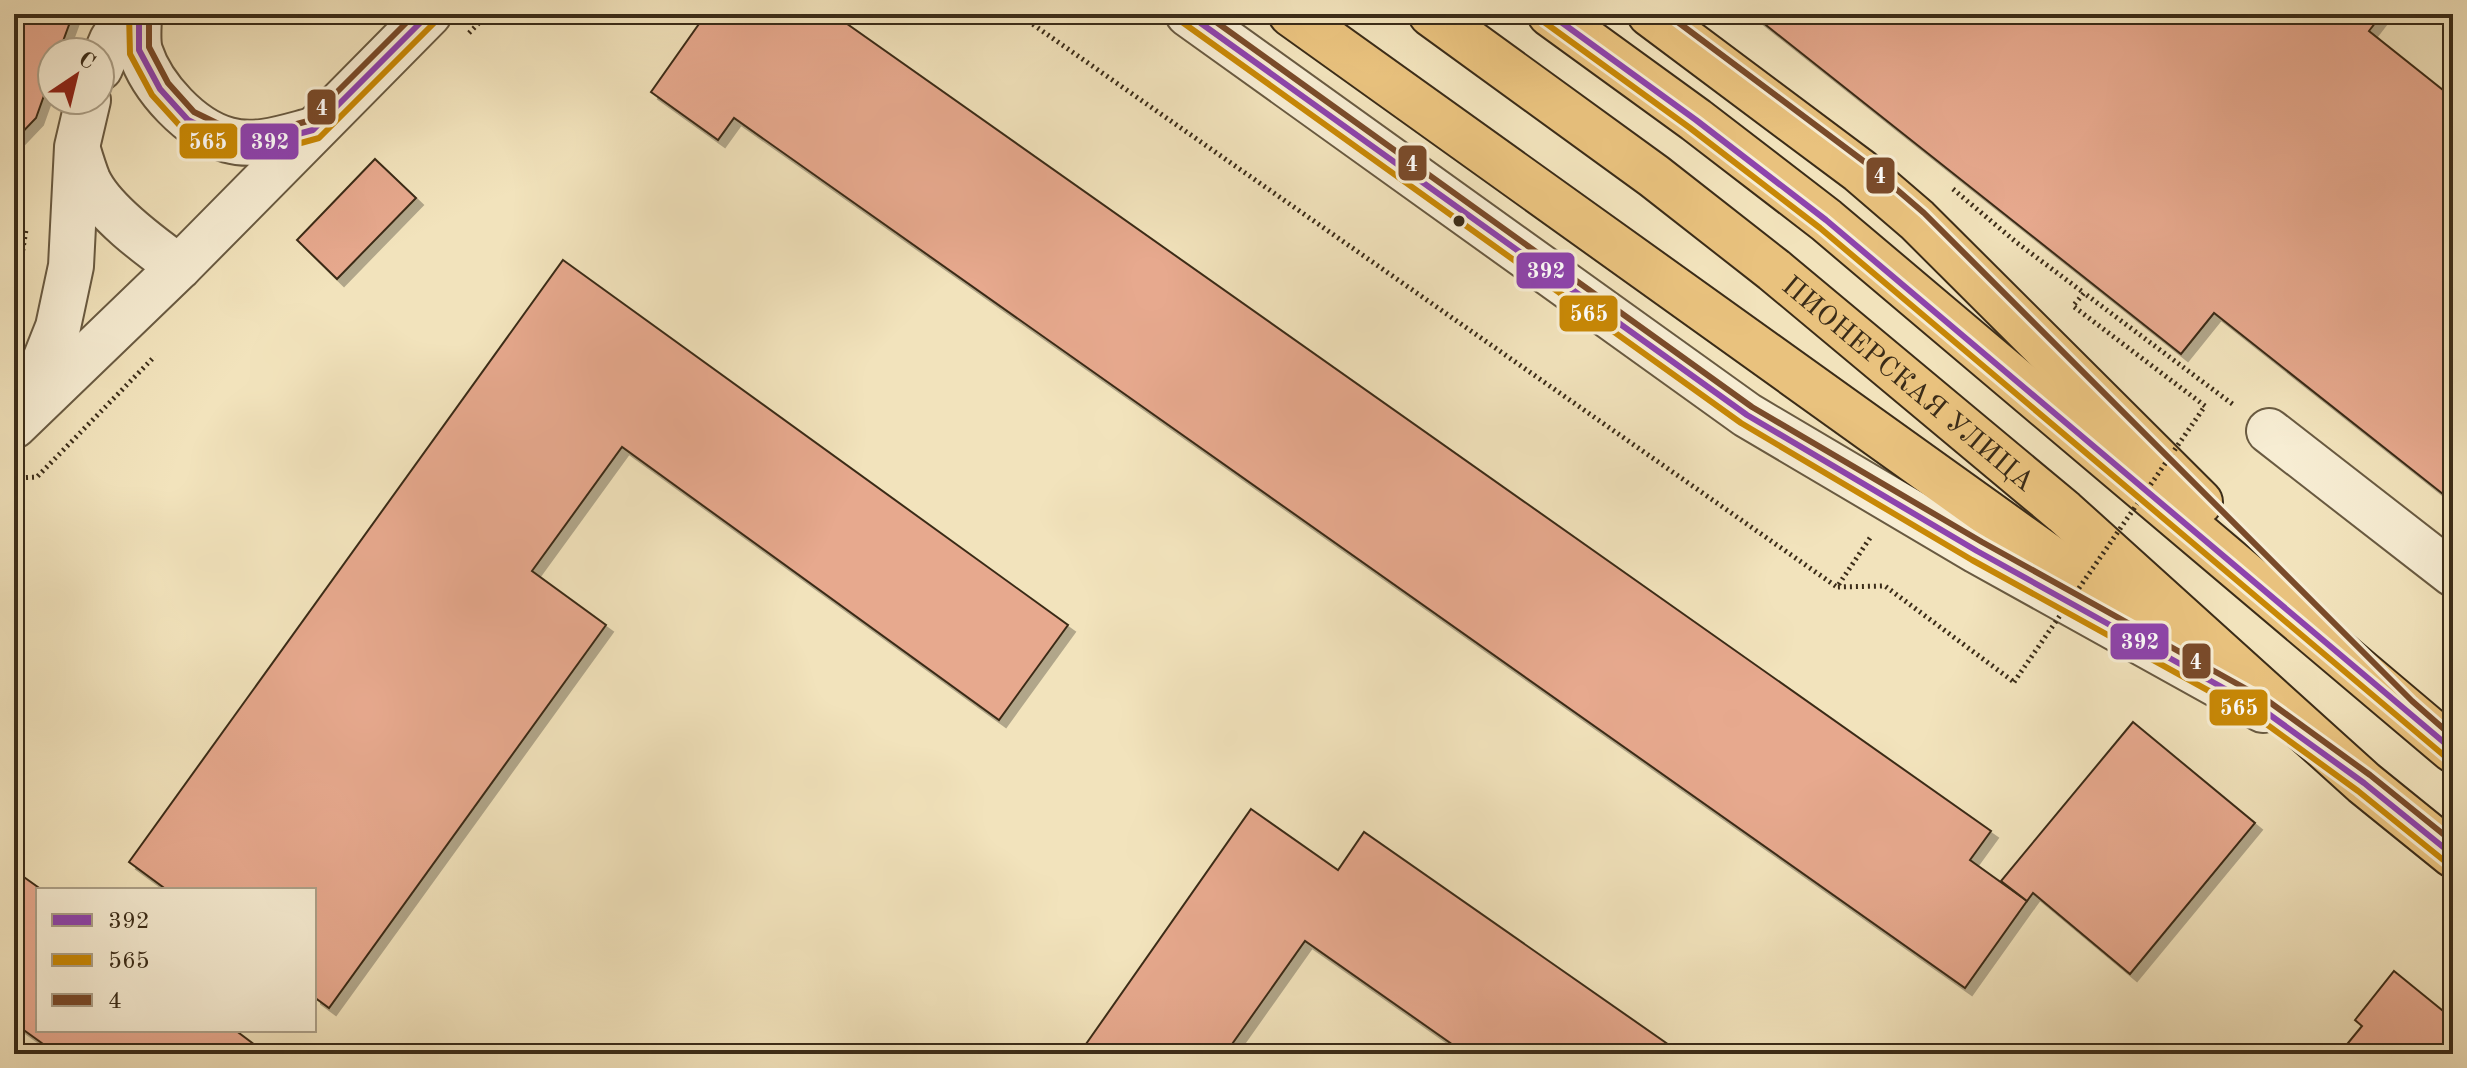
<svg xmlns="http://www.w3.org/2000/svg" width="2467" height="1068" viewBox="0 0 2467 1068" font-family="'Old Standard TT',serif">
<defs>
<filter id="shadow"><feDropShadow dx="7" dy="7" stdDeviation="0" flood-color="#0004"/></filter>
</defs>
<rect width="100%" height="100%" fill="#f2e3bc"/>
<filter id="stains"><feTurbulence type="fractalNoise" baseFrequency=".0025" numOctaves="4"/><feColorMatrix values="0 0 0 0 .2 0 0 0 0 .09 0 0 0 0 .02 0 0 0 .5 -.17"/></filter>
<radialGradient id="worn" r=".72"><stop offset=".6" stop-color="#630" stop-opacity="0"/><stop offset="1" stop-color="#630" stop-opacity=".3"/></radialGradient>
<!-- building -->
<g fill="#e7a98e" stroke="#3b2c18" stroke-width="2" filter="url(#shadow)">
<path d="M 14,14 L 73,14 L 59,52 L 52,52 L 52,73 L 36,118 L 14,141 Z"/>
<path d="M 706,14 L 833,14 L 1991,831 L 1970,860 L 2027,901 L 1965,988 L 734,118 L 718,140 L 651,92 Z"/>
<path d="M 1752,14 L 2382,14 L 2369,31 L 2453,98 L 2453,502 L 2214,313 L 2181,354 Z"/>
<path d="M 375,159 L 416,198 L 337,279 L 297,240 Z"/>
<path d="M 563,260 L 1068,625 L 999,720 L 622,447 L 532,571 L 606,625 L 329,1008 L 314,997 L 314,890 L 167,890 L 129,862 Z"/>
<path d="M 2133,722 L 2255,823 L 2130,974 L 2033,893 L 2027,901 L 2001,881 Z"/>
<path d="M 1251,809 L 1338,870 L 1364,832 L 1682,1054 L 1466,1054 L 1305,941 L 1225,1054 L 1079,1054 Z"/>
<path d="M 14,870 L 42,890 L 38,890 L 38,1030 L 235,1030 L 259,1048 L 254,1054 L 57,1054 L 14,1023 Z"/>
<path d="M 2394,971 L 2453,1019 L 2453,1054 L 2339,1054 L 2362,1026 L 2355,1020 Z"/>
</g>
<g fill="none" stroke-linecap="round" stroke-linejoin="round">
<defs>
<g id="minor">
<path d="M 139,14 C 139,25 137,40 140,51 C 152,88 191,130 228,140 C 256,148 286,137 313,130"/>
<path d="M 1188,14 L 1747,415 L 1977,551 L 2263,710"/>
<path d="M 100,68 L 112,40 L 128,14"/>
<path d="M 78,150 C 81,160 84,170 88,180 C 102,211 151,247 179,267"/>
<path d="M 25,402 L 33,390 L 58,327 L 71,266 L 77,147 L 88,100"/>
<path d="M 14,426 L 179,267 L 429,14"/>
<path d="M 2269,431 L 2453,574"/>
</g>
<g id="major">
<path d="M 1291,14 L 2190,658"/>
<path id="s1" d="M 1431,14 L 1654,176 L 1774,270 L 2064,512 L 2364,783 L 2453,855"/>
<path d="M 1550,14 L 1696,120 L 1826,220 L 2453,750"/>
<path d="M 1650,14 L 1860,171 L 1917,220 L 2200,502"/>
</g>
</defs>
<!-- minor casing -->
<use href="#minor" stroke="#695a41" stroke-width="48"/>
<!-- major casing -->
<use href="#major" stroke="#3b2c18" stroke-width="48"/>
<!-- path -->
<g stroke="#3b2c18" stroke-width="5" stroke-dasharray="2 4" stroke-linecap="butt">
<path d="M 1018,14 L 1837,587"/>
<path d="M 469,33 L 488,14"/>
<path d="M 1953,189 L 2016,242 L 2084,293"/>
<path d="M 14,304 L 26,230"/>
<path d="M 2205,406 L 2073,306 L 2084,293 L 2235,406"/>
<path d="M 14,478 L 37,477 L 155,356"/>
<path d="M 1870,538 L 1837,587 L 1885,586 L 2014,682"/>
</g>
<!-- minor -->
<use href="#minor" stroke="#f7edd3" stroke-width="44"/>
<!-- major -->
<use href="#major" stroke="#e9c27e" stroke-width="44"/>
<!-- path-bridge -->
<path stroke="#3b2c18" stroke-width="5" stroke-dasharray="2 4" stroke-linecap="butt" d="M 2014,682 L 2205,406"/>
<defs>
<g id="bus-1">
<path d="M 139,14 L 139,50 L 160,89 L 188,120 L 228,140 L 268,142 L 313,130 L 429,14"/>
<path d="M 1188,14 L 1747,415 L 1977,551 L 2263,710 L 2364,783 L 2453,855"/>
<path d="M 1550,14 L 1696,120 L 1826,220 L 2453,750"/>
</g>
<g id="bus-2">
<path d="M 129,14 L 130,54 L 152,95 L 181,127 L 225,150 L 268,152 L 319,138 L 436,21"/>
<path d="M 1182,22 L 1741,423 L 1972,560 L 2258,718 L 2358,791 L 2447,863"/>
<path d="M 1544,22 L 1690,128 L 1820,228 L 2447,758"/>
</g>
<g id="bus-3">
<path d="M 149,14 L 149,47 L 168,83 L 194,112 L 231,130 L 267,132 L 308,121 L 415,14"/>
<path d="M 1205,14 L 1752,407 L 1982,542 L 2268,701 L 2370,775 L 2453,842"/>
<path d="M 1667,14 L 1866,163 L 1924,213 L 2412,701 L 2453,737"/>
</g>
</defs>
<!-- bus-1 casing -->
<use href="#bus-1" stroke="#f7edd3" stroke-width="12"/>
<!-- bus-2 casing -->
<use href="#bus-2" stroke="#f7edd3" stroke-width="12"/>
<!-- bus-3 casing -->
<use href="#bus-3" stroke="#f7edd3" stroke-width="12"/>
<!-- bus-1 -->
<use href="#bus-1" stroke="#8e44ad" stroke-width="6"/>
<!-- bus-2 -->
<use href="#bus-2" stroke="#c88806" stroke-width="6"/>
<!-- bus-3 -->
<use href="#bus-3" stroke="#7a4b2a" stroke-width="6"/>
</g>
<!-- markers -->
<circle fill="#3b2c18" stroke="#f7edd3" stroke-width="3" cx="1459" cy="221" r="7"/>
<g text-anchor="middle" stroke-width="7" stroke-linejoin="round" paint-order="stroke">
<!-- street labels -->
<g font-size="28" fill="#3b2c18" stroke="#f7edd3">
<text dy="10" stroke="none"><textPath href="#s1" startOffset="604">ПИОНЕРСКАЯ УЛИЦА</textPath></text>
</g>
</g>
<g stroke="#f7edd3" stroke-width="3">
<rect x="306" y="88" width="31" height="38" rx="8" fill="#7a4b2a"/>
<rect x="178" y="122" width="61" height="38" rx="8" fill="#c88806"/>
<rect x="239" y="122" width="61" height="39" rx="8" fill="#8e44ad"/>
<rect x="1397" y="144" width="31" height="38" rx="8" fill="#7a4b2a"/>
<rect x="1865" y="156" width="31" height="39" rx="8" fill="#7a4b2a"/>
<rect x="1515" y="251" width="61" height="39" rx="8" fill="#8e44ad"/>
<rect x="1558" y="294" width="61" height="39" rx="8" fill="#c88806"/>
<rect x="2109" y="622" width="61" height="39" rx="8" fill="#8e44ad"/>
<rect x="2181" y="642" width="31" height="38" rx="8" fill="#7a4b2a"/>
<rect x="2208" y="688" width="61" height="39" rx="8" fill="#c88806"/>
</g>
<g font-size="22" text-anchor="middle" font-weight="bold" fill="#fff">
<text x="322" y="115">4</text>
<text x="208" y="149">565</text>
<text x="270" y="149">392</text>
<text x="1412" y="171">4</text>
<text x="1880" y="183">4</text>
<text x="1546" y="278">392</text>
<text x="1589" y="321">565</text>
<text x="2140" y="649">392</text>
<text x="2196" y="669">4</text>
<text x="2239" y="715">565</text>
</g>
<!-- margin -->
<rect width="2467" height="1068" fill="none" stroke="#f2e3bc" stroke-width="48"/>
<rect x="16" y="16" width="2435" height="1036" fill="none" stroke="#3b2c18" stroke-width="4"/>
<rect x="24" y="24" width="2419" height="1020" fill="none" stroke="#3b2c18" stroke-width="2"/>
<!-- legend -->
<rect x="36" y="888" width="280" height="144" fill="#f7edd3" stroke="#aca088" stroke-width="2"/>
<rect x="52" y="914" width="40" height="12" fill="#8e44ad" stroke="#aca088" stroke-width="2"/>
<text x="108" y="928" font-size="24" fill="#3b2c18">392</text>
<rect x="52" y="954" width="40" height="12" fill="#c88806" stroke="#aca088" stroke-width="2"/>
<text x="108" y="968" font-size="24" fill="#3b2c18">565</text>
<rect x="52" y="994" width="40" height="12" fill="#7a4b2a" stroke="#aca088" stroke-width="2"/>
<text x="108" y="1008" font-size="24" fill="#3b2c18">4</text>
<!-- north arrow -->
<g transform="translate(76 76) rotate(35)"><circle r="38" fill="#f7edd3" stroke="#aca088" stroke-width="2"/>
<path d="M0-6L14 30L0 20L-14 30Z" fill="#8f2418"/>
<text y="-12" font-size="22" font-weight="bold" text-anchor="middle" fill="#3b2c18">С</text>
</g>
<rect width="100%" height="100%" filter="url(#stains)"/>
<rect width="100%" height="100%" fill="url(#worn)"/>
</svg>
